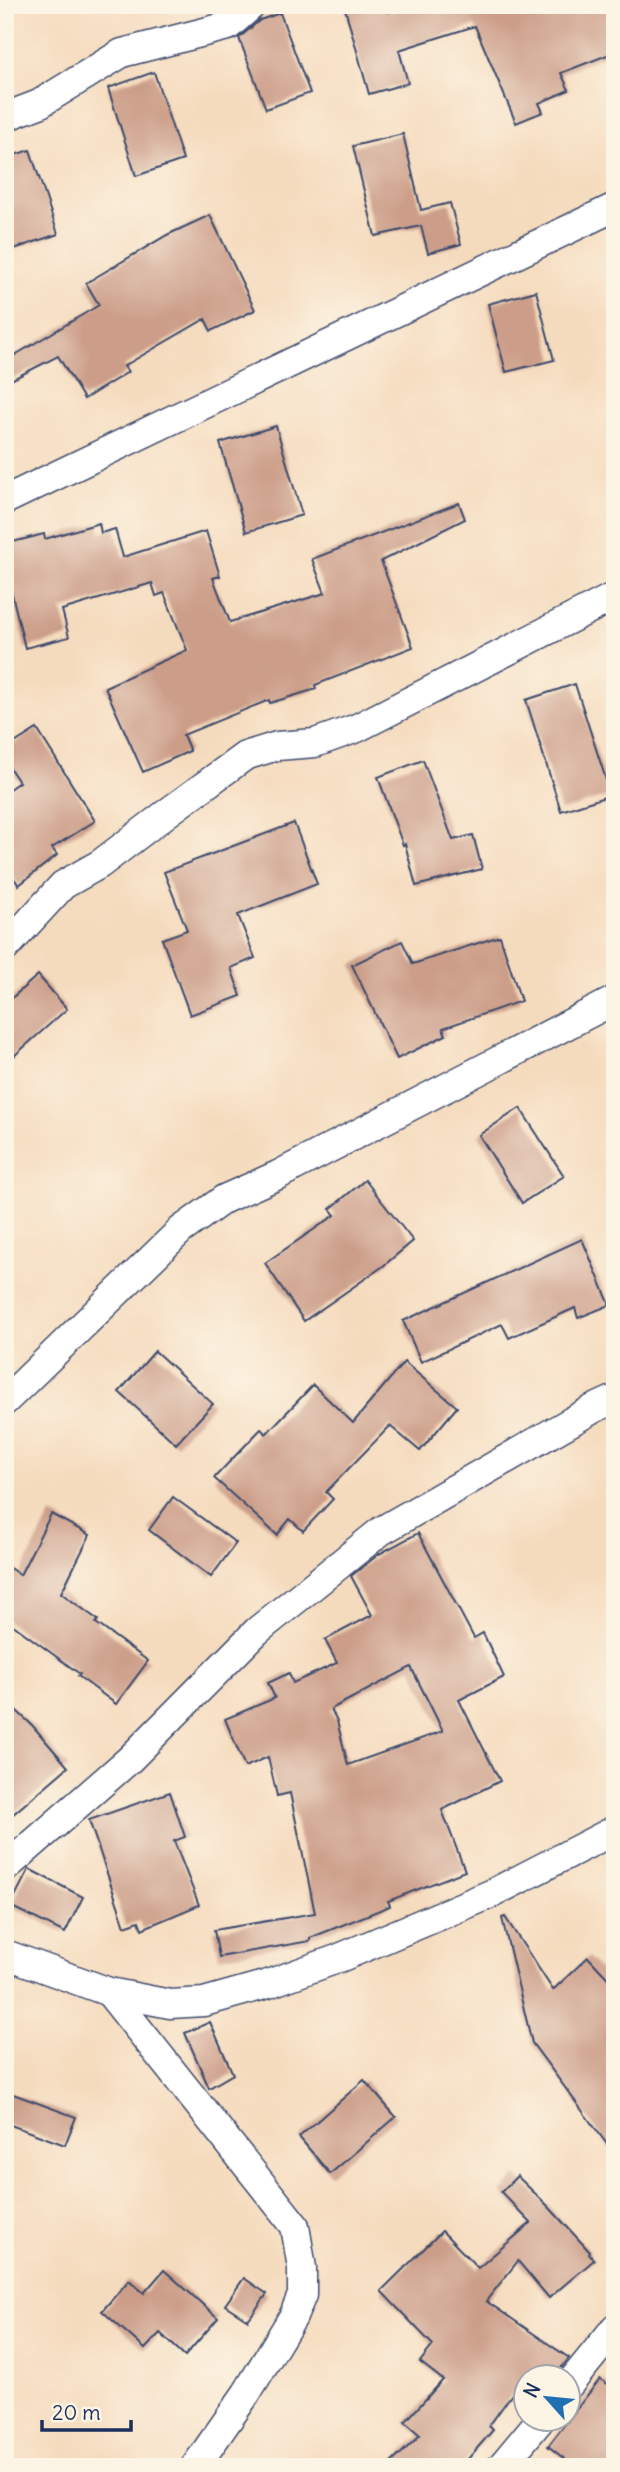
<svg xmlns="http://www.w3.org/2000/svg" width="620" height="2472" viewBox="0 0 620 2472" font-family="Delius,sans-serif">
<rect width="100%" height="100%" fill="#fcf5e5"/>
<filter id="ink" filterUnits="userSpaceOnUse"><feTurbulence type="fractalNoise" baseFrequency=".0143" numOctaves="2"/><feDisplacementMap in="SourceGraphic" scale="14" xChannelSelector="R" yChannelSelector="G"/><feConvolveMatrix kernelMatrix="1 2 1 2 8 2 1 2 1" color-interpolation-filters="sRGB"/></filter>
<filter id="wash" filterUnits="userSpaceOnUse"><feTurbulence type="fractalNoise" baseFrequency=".00686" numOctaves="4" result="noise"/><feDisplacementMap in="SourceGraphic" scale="28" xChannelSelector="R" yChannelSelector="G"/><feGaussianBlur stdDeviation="1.57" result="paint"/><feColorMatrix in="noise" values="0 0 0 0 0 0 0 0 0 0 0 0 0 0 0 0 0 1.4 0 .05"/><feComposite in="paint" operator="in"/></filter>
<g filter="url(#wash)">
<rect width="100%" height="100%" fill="#f5dbbe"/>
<g id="blocks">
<!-- building -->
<g fill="#cc9e89" fill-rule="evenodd">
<path d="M 344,5 L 387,5 L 389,12 L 411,5 L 615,5 L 615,52 L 561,73 L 569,90 L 539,103 L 543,112 L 516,123 L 475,26 L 399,50 L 408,83 L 369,94 Z"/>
<path d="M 280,13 L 310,93 L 266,109 L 239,38 L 260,20 Z"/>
<path d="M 154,72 L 183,160 L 136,176 L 108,88 Z"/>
<path d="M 403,134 L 421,210 L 450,203 L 461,244 L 428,253 L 421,226 L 375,236 L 353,146 Z"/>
<path d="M 30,150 L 58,234 L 5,252 L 5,158 Z"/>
<path d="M 210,215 L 255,310 L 211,331 L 205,319 L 124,366 L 128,372 L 84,399 L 58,356 L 5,383 L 5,361 L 99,305 L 86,283 L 167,235 Z"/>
<path d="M 536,291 L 554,360 L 506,372 L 488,304 Z"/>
<path d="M 276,426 L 302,515 L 246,532 L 220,443 Z"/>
<path d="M 459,503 L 465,519 L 381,561 L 413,647 L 315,685 L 316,689 L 270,703 L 269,700 L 183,735 L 190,751 L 143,772 L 105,687 L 187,650 L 164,593 L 156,596 L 152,583 L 62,610 L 69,637 L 25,648 L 5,565 L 5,544 L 44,534 L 45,539 L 99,523 L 101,533 L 115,529 L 123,557 L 206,531 L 220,576 L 213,578 L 230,622 L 325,593 L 312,559 Z"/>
<path d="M 575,684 L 611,795 L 561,811 L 526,700 Z"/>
<path d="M 37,729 L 95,821 L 52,848 L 57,855 L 19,885 L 5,868 L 5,792 L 19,782 L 5,761 L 5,749 Z"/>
<path d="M 423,760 L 453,840 L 473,835 L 482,869 L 416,886 L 405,844 L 403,845 L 378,777 Z"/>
<path d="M 294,823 L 317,884 L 238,915 L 255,958 L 231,968 L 241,996 L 190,1015 L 162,939 L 187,930 L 164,872 Z"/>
<path d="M 500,936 L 521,1001 L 443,1028 L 446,1035 L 397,1059 L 352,965 L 402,941 L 413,964 Z"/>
<path d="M 38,975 L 67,1009 L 5,1064 L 5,1004 Z"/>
<path d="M 520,1108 L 564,1176 L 522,1203 L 479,1135 Z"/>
<path d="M 365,1180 L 413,1241 L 382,1267 L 304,1321 L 265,1263 L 335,1215 L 330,1209 Z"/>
<path d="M 582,1239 L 610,1305 L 578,1318 L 575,1308 L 509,1338 L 502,1324 L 421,1362 L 403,1321 Z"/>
<path d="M 155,1351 L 213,1404 L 176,1444 L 119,1392 Z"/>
<path d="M 404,1362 L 457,1407 L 420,1451 L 390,1426 L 326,1492 L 333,1499 L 303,1531 L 290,1519 L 277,1535 L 214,1478 L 261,1429 L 266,1434 L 313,1385 L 353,1423 Z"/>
<path d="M 173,1497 L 236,1543 L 211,1577 L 149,1530 Z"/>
<path d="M 51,1514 L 90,1535 L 61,1593 L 98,1620 L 96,1623 L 148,1661 L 116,1704 L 78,1676 L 80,1674 L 5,1619 L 5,1565 L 20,1575 Z"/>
<path d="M 418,1533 L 474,1638 L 483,1633 L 504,1677 L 459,1700 L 500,1781 L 442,1810 L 465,1871 L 388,1901 L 390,1906 L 310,1938 L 310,1941 L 219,1957 L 214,1930 L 315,1913 L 290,1793 L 277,1796 L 268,1757 L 245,1767 L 225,1719 L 275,1698 L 268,1683 L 289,1673 L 293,1683 L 337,1663 L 325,1640 L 372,1615 L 351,1576 L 379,1554 ZM 411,1667 L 443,1731 L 348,1765 L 337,1721 L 331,1709 Z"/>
<path d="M 5,1700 L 32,1725 L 68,1767 L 5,1821 Z"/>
<path d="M 170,1792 L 185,1837 L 174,1841 L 199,1905 L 142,1929 L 139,1921 L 125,1926 L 89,1820 Z"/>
<path d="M 29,1869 L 83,1897 L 65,1933 L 10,1906 Z"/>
<path d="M 505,1917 L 553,1990 L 588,1957 L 615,1986 L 615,2155 L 532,2043 L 502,1918 Z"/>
<path d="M 210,2022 L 233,2074 L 209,2088 L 185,2033 Z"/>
<path d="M 364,2080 L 396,2117 L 330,2174 L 299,2137 Z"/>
<path d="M 5,2091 L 76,2117 L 65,2145 L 5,2123 Z"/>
<path d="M 517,2176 L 549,2207 L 590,2252 L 589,2254 L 594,2260 L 549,2298 L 518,2261 L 486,2301 L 569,2358 L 554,2377 L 526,2377 L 526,2393 L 517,2387 L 489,2426 L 493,2430 L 461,2467 L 387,2467 L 420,2435 L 405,2422 L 443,2380 L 420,2362 L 433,2345 L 381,2291 L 442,2231 L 478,2268 L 531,2223 L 501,2192 Z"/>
<path d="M 164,2270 L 218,2318 L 185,2356 L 160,2333 L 145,2349 L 102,2311 L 129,2280 L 144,2293 Z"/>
<path d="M 244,2278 L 267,2294 L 248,2320 L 225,2305 Z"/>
<path d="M 600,2379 L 615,2389 L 615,2467 L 575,2467 L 548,2446 Z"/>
</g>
</g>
</g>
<g filter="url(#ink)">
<use href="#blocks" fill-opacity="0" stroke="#3c496c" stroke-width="2"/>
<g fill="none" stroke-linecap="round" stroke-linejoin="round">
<defs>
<g id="street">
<path d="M 5,117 L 39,104 L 122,53 L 228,26 L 252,5"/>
<path d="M 5,500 L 615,207"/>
<path d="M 5,948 L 63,885 L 100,864 L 167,813 L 245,756 L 277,746 L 315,743 L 357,728 L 615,596"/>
<path d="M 5,1401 L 181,1230 L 224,1199 L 278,1175 L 615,1000"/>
<path d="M 5,1868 L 130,1759 L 257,1631 L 381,1531 L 593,1409 L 615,1399"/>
<path d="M 5,1954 L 109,1992 L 170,2004 L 204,2002 L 268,1984 L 337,1959 L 491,1894 L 615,1830"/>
<path d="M 109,1992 L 295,2226 L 302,2268 L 302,2295 L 293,2317 L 246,2394 L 195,2467"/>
<path d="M 568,2386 L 615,2328"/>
<path d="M 501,2467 L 540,2420"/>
</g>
</defs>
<!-- street casing -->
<use href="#street" stroke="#3c496c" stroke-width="31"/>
<!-- street -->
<use href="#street" stroke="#fff" stroke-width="28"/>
</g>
</g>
<!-- margin -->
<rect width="620" height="2472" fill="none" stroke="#fcf5e5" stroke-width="28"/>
<!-- north arrow -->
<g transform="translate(547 2398) rotate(297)"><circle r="33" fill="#fcf5e5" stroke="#a2a6af" stroke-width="2"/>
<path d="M0-5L12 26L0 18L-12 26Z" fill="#1f6fb2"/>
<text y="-10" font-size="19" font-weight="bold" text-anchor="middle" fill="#1b2f5e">N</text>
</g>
<!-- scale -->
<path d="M42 2420v10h89v-10" fill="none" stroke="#1b2f5e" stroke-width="3.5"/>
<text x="52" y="2420" font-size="21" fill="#1b2f5e" stroke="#fcf5e5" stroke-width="5" paint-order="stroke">20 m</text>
</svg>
